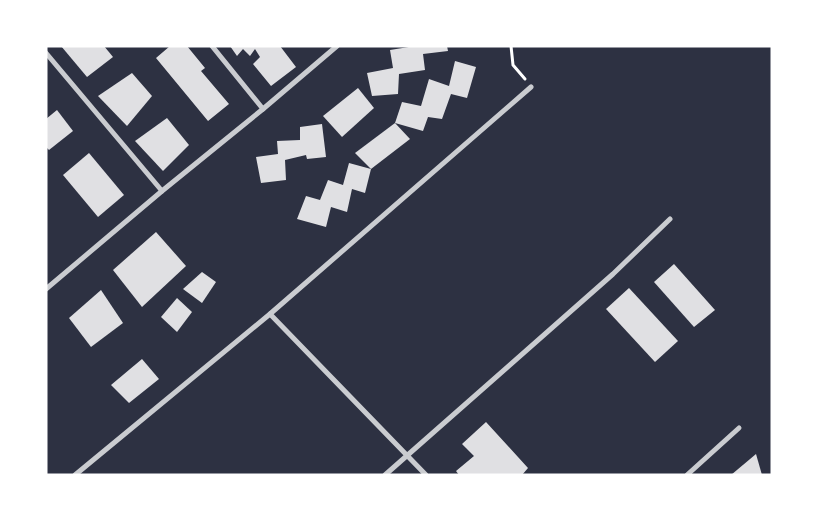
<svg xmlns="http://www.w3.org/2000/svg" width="818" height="521" viewBox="0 0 818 521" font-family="'Golos Text',sans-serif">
<rect width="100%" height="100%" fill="#2d3142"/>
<!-- building -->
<g fill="#e0e0e3">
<path d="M 61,46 L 104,46 L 113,57 L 87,77 Z"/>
<path d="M 170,46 L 187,46 L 205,68 L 201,71 L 229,104 L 208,121 L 156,58 Z"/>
<path d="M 230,46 L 280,46 L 296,67 L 271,86 L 253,64 L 260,57 L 255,49 L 250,56 L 243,49 L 237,56 Z"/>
<path d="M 415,46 L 447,46 L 448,51 L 423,54 L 425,70 L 399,74 L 398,94 L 372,96 L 367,73 L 393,68 L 390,50 Z"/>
<path d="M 455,61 L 476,67 L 467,98 L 451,94 L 442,119 L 428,117 L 423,131 L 395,123 L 402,102 L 421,106 L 429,79 L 449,86 Z"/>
<path d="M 132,73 L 152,96 L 127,126 L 98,96 Z"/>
<path d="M 358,88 L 374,108 L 342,137 L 323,116 Z"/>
<path d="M 57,110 L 73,131 L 49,150 L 46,147 L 46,119 Z"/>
<path d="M 167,118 L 189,145 L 163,171 L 135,141 Z"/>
<path d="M 395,123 L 410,139 L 371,169 L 355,153 Z"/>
<path d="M 322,124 L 326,157 L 307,159 L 306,155 L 285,160 L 286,180 L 261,183 L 256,157 L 278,154 L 277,141 L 300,140 L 300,127 Z"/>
<path d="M 89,153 L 124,195 L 98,217 L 63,175 Z"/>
<path d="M 349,163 L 371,169 L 365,193 L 352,189 L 347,212 L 331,207 L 326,227 L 297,219 L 306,196 L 320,200 L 328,180 L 343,185 Z"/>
<path d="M 156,232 L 186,266 L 142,307 L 113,270 Z"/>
<path d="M 674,264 L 715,310 L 694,327 L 654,282 Z"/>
<path d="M 202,272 L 216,282 L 202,303 L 183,289 Z"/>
<path d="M 629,288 L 678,341 L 655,362 L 606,309 Z"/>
<path d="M 101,290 L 123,323 L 91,347 L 69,318 Z"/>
<path d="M 177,298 L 192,312 L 177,332 L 161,317 Z"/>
<path d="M 142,359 L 159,379 L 129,403 L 111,385 Z"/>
<path d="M 486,422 L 528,468 L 522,475 L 459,475 L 456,471 L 474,456 L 462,444 Z"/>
<path d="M 756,454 L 762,475 L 731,475 Z"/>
</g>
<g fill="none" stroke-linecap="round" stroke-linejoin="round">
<!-- path -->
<path stroke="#fff" stroke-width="3" d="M 511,46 L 513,65 L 525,79"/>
<!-- minor -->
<g stroke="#caccd0" stroke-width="5">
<path d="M 212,46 L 263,109"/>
<path d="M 46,53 L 162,191"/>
<path d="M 46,289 L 162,191 L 263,109 L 337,46"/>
<path d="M 270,314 L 426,475"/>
<path d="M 75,475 L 270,314 L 531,87"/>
<path d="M 385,475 L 613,274 L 670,219"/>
<path d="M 687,475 L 739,428"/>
</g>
</g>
<!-- border -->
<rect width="818" height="521" fill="none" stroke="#ffffff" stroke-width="95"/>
</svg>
